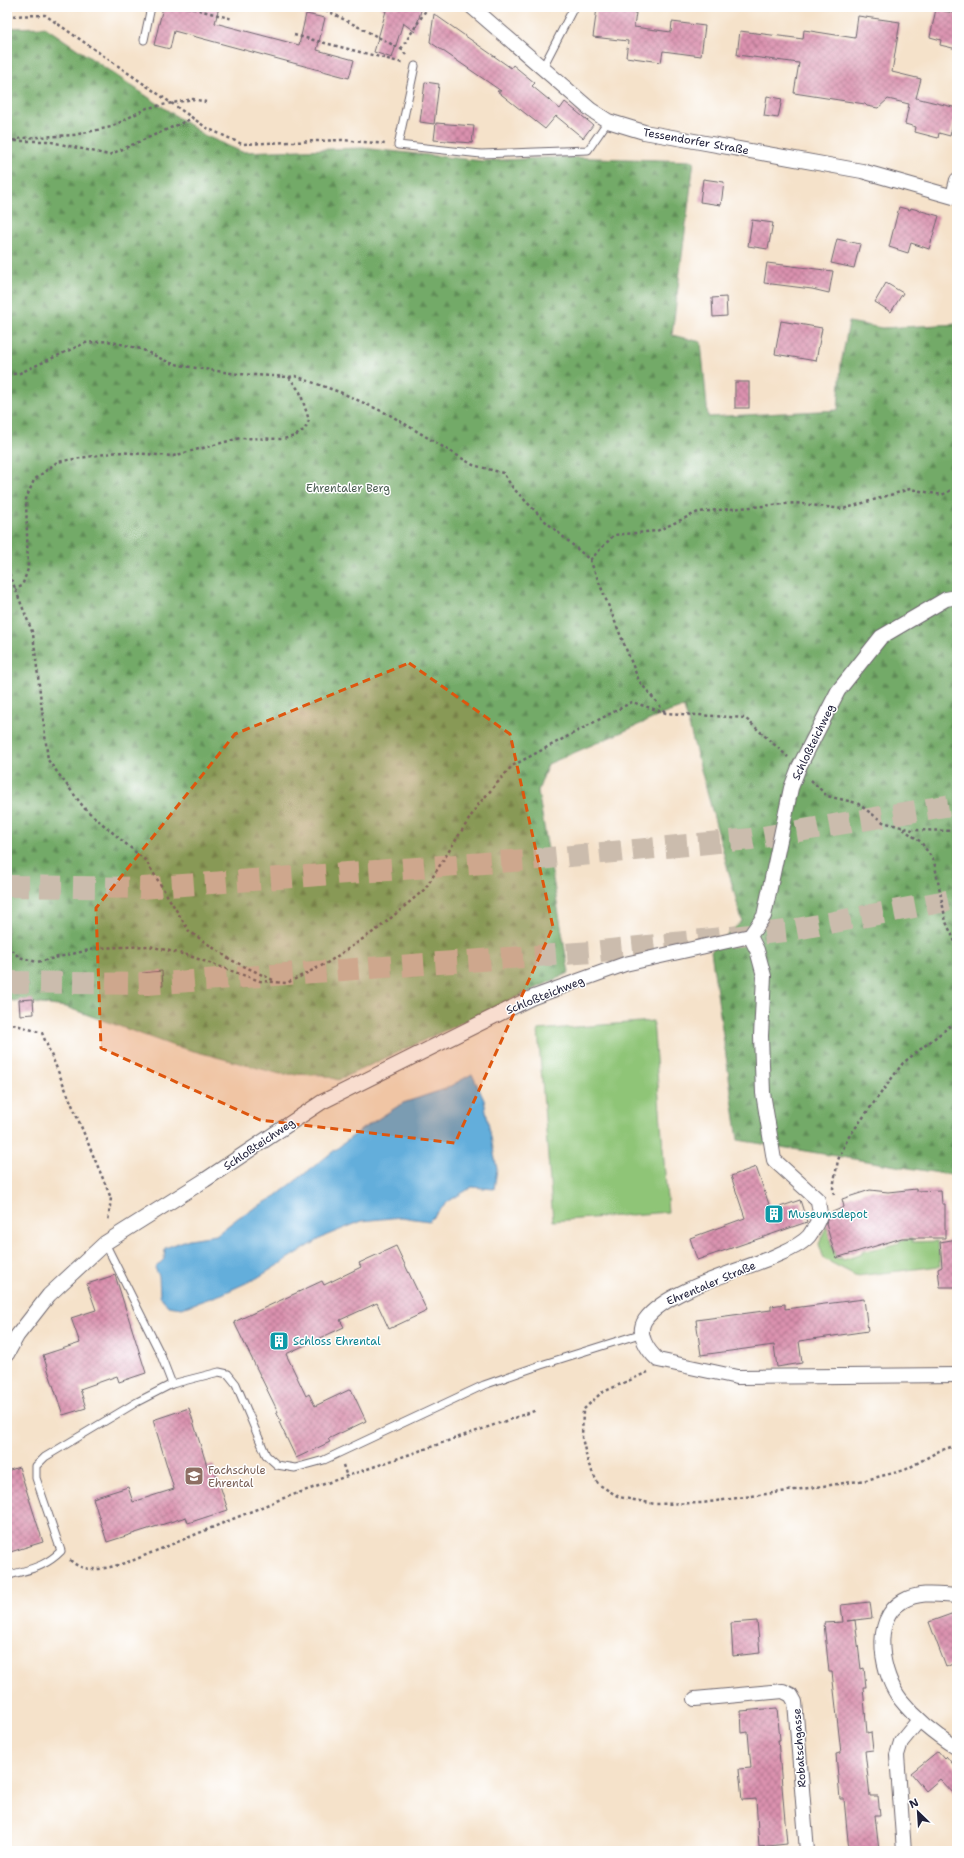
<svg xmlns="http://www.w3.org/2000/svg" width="964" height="1858" viewBox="0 0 964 1858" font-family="'Shantell Sans',sans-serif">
<defs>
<pattern id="forest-firs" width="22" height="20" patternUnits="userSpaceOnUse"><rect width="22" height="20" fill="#73aa68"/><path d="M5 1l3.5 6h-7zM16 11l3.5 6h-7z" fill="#5e8a57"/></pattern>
<pattern id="building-cross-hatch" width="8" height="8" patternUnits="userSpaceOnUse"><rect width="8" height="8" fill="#da91ae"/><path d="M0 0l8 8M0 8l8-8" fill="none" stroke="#b0768f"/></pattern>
</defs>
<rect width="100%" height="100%" fill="#fff"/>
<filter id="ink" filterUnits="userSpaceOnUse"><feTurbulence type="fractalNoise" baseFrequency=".025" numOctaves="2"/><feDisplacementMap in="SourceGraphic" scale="8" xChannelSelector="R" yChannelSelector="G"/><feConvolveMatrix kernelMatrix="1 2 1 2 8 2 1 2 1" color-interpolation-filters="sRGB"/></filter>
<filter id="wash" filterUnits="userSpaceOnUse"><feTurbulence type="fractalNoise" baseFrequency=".012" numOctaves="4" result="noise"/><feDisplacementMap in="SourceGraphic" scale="16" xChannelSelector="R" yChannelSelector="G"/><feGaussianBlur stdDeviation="0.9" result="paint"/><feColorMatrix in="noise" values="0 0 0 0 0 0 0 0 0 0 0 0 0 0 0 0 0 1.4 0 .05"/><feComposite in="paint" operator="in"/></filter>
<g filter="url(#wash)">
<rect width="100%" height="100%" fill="#f5e2ca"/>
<!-- forest -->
<path fill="url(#forest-firs)" stroke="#4a6652" d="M 45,27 L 204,135 L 242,152 L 362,148 L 483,161 L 562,157 L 694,161 L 672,335 L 701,342 L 708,417 L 838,410 L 841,364 L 849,322 L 882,328 L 957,324 L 957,1176 L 738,1140 L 711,951 L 742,921 L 684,707 L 666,713 L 548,764 L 538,791 L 569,973 L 338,1080 L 323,1075 L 280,1074 L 171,1045 L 66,1007 L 7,1000 L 7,28 Z"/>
<!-- garden -->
<g fill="#8fc577" stroke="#587459">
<path d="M 653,1021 L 668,1212 L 553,1221 L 538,1030 Z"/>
<path d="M 829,1221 L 835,1237 L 830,1240 L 836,1259 L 842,1258 L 843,1260 L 862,1254 L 862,1252 L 899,1243 L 900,1240 L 912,1239 L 912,1242 L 938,1241 L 940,1266 L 857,1276 L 824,1259 L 819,1244 Z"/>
</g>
<!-- water -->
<path fill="#63aedb" stroke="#42688b" d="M 472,1074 L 484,1100 L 497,1169 L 494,1189 L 472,1187 L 449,1201 L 429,1221 L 401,1217 L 362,1221 L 325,1236 L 257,1278 L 222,1294 L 182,1308 L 168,1306 L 160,1296 L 159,1276 L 155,1268 L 164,1259 L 165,1248 L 189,1239 L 216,1235 L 239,1217 L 276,1196 L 362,1129 L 403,1103 L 445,1089 Z"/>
<g id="blocks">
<!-- building -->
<g fill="url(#building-cross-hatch)">
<path d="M 163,7 L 219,7 L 215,23 L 299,45 L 306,14 L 325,18 L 317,50 L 354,60 L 349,78 L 174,31 L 170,49 L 154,45 Z"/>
<path d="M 379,7 L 422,7 L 415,32 L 403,23 L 392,58 L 374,52 L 386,11 Z"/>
<path d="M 597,8 L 636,13 L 634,27 L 671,32 L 672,22 L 705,26 L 701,56 L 663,51 L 661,62 L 626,57 L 628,41 L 593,37 Z"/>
<path d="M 936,9 L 957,14 L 957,49 L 940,45 L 941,40 L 930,37 Z"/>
<path d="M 434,14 L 511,68 L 513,65 L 535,83 L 532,86 L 560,109 L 565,102 L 593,125 L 583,138 L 556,116 L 545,129 L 497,91 L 501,91 L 430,42 Z"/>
<path d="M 858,16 L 900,22 L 892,72 L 921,79 L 916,98 L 957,108 L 950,136 L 939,133 L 938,138 L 915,132 L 916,127 L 905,124 L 909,104 L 888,99 L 878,108 L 867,106 L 865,104 L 794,93 L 799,63 L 737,55 L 740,31 L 803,39 L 804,30 L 855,38 Z"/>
<path d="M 425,82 L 439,84 L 434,124 L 420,122 Z"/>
<path d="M 767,96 L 782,99 L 778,118 L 764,116 Z"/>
<path d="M 436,123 L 474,126 L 472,143 L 434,140 Z"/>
<path d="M 703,179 L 724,182 L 721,205 L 700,202 Z"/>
<path d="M 899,207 L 910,210 L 911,208 L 939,216 L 929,249 L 911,243 L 908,253 L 889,247 Z"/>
<path d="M 752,220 L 773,223 L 768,249 L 748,246 Z"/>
<path d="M 837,239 L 860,244 L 854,268 L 831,263 Z"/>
<path d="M 767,263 L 833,271 L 829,293 L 812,289 L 764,283 Z"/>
<path d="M 886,283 L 903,293 L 891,312 L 875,302 Z"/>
<path d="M 726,297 L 727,316 L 713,317 L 712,298 Z"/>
<path d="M 781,321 L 822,328 L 816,361 L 775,354 Z"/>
<rect x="735" y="382" width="14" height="26"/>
<path d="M 162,971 L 163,986 L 143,987 L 142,973 Z"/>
<path d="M 33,999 L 34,1014 L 20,1015 L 19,1000 Z"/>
<path d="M 756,1167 L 771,1210 L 800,1200 L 807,1222 L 697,1260 L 690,1238 L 745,1218 L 731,1176 Z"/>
<path d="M 916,1189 L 916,1191 L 941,1190 L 942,1204 L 945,1204 L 945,1238 L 902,1238 L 836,1258 L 826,1224 L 828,1214 L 844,1207 L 842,1199 L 870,1190 L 888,1192 Z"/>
<path d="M 957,1239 L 957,1287 L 940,1287 L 938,1269 L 942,1267 L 940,1242 Z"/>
<path d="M 396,1246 L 427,1311 L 389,1329 L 377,1303 L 340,1320 L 344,1327 L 286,1354 L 306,1396 L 309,1394 L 315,1406 L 351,1389 L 366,1421 L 328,1439 L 330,1442 L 296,1458 L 279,1422 L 281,1421 L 276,1412 L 278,1412 L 234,1322 L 322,1281 L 324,1285 L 361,1267 L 359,1263 Z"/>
<path d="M 115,1275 L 146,1373 L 119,1382 L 117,1376 L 80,1389 L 86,1408 L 63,1415 L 43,1355 L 80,1343 L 71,1318 L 96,1310 L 87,1284 Z"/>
<path d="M 864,1299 L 868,1331 L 799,1341 L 802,1363 L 777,1367 L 774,1345 L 701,1355 L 696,1320 L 771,1310 L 771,1306 L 785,1304 L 785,1309 Z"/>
<path d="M 189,1408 L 207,1466 L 213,1464 L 228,1510 L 188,1523 L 186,1517 L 107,1542 L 93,1498 L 128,1487 L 133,1502 L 174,1489 L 153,1420 Z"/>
<path d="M 19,1467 L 43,1542 L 7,1553 L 7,1471 Z"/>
<path d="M 870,1602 L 872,1618 L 847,1621 L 855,1620 L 861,1669 L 864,1668 L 866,1687 L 863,1687 L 867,1733 L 871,1732 L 873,1750 L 865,1751 L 870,1796 L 878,1796 L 880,1815 L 875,1815 L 879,1851 L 849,1851 L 844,1799 L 840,1799 L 836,1754 L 841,1753 L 832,1672 L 829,1672 L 824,1623 L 843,1622 L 841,1605 Z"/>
<path d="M 954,1613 L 957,1621 L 957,1662 L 946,1667 L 929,1622 Z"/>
<path d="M 757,1621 L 760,1653 L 733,1656 L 731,1623 Z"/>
<path d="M 777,1708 L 780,1740 L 778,1740 L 787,1844 L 759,1847 L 756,1799 L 742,1800 L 739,1769 L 751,1768 L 748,1732 L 742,1733 L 741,1711 Z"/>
<path d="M 938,1751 L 944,1758 L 946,1756 L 957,1769 L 957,1797 L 940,1779 L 926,1791 L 911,1773 Z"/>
</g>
</g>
</g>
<g filter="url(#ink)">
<use href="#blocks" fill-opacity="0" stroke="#6c656d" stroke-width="1"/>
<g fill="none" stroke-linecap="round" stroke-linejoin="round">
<!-- highway-tunnel -->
<g stroke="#cbbcad" stroke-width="22" stroke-dasharray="22 11" stroke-linecap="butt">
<path d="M 7,886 L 142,888 L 539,859 L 751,839 L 957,804"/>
<path d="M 7,982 L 148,984 L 592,952 L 786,931 L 957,899"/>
</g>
<defs>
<g id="lane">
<path d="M 144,40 L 151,7"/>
<path d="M 415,66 L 398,145 L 481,154 L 588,150 L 608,121"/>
<path d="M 543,67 L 574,7"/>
<path d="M 105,1243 L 160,1353 L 172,1384"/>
<path d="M 7,1576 C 29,1569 44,1568 61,1551 L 36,1478 L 36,1466 L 45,1457 L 137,1402 L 172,1384 L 219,1372 L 228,1374 L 236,1384 L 266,1455 L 277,1465 L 295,1468 L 324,1460 L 484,1385 L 541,1365 L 643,1333"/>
</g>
<g id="street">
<path d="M 472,7 L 591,110 L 608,121 L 644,132 L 862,171 L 957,198"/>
<path d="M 953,196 L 957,180"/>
<path d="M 750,936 L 757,950 L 764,976 L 761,1036 L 763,1093 L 774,1160 L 818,1200 C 818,1204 820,1210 820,1215 C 819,1220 812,1232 809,1236 C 800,1246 786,1251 775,1256 C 740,1271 666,1290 645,1320 C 636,1334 648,1351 658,1360 L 737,1377 L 957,1375"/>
<path d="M 7,1354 L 17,1336 L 49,1295 L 105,1243 L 205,1180 L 322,1102 L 531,998 L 625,964 L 750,936 L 764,916 L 791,788 L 799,767 L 838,691 L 881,637 L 946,599 L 957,597"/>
<path d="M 957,1596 C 939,1595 920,1591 903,1601 C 870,1620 882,1676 901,1700 C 917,1720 936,1735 957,1748"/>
<path d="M 695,1699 L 783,1691 L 791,1695 L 795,1702 L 807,1851"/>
<path d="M 904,1851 L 897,1755 L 901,1742 L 919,1720"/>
</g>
</defs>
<!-- lane casing -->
<use href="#lane" stroke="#6c656d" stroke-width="9"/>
<!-- street casing -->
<use href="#street" stroke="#6c656d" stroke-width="16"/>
<!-- path -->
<g stroke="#6c656d" stroke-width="2.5" stroke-dasharray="3 3" stroke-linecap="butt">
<path d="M 187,7 L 233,19"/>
<path d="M 320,7 L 401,49 L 407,56"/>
<path d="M 7,16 L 45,15 L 207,128 L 242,144 L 342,140 L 386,144"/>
<path d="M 294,35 L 403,63"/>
<path d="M 401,49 L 428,7"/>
<path d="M 15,141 L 47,141 L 109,155 L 193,118"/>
<path d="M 7,142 L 22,138 L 74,135 L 111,127 L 147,108 L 193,99 L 206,102"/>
<path d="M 7,375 L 20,373 L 85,343 L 108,341 L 141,349 L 170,363 L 196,368 L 238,374 L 289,377 L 300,392 L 309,420 L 305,429 L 295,436 L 283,439 L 240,438 L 173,456 L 117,452 L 57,462 L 34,480 L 26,499 L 28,569 L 22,586 L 15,589"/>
<path d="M 289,377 L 295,376 L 342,393 L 390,415 L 473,465 L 503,473 L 513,488 L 545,521 L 590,560 L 639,681 L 665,712"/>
<path d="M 590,560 L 614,535 L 657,531 L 698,512 L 795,503 L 843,509 L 910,489 L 942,495 L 957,487"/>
<path d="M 7,568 L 33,634 L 48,760 L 85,809 L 146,861 L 189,931 L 231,960 L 275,981"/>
<path d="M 811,780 L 827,796 L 857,803 L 883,822 L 912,830 L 957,831"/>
<path d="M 903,829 L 921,842 L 934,861 L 946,922 L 957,946"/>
<path d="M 7,946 L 19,957 L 37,962 L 98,948 L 149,946 L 187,955 L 260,981 L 287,983 L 327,963 L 379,928 L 425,889 L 478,805 L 512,766 L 632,702 L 666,713 L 745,718 L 788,757"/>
<path d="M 7,1022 L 42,1033 L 111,1198 L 108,1222"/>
<path d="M 834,1195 L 833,1188 L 838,1160 L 848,1138 L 903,1063 L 950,1026 L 957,1027"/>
<path d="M 648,1372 L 601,1393 L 583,1410 L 582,1438 L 588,1463 L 598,1484 L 619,1497 L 655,1504 L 702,1503 L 866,1480 L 905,1470 L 939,1451 L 957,1445"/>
<path d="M 343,1465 L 347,1477"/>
<path d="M 70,1560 C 87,1577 115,1566 134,1560 L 281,1499 L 537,1410"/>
</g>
<!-- lane -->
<use href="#lane" stroke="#fff" stroke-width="7"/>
<!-- street -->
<use href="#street" stroke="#fff" stroke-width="14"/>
</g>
</g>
<!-- marked area -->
<path fill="#de560e" fill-opacity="0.2" stroke="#de560e" stroke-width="3" stroke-dasharray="8 5" stroke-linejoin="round" d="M 409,663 L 510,734 L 553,927 L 455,1143 L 260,1120 L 101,1048 L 96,908 L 235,734 Z"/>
<!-- icons -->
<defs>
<symbol id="building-square" viewBox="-11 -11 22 22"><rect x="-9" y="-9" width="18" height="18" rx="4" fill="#0f9aa8" stroke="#fff"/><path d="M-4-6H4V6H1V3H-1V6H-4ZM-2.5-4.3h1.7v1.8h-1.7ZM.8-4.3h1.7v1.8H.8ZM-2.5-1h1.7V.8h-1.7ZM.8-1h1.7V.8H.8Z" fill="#fff"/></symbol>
<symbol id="school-square" viewBox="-11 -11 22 22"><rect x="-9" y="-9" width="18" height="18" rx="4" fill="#8d6e63" stroke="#fff"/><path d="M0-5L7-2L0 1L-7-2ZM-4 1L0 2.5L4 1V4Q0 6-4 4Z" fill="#fff"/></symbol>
</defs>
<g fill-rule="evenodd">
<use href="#building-square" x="763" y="1203" width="22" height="22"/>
<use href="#building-square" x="268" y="1330" width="22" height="22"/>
<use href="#school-square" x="183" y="1465" width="22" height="22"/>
</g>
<g text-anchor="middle" stroke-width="3" stroke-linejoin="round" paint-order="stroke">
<!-- street labels -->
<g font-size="11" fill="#22223b" stroke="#fff">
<text transform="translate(696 141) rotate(10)" y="4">Tessendorfer Straße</text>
<text transform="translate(813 742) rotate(-64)" y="4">Schloßteichweg</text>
<text transform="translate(545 995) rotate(-22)" y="4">Schloßteichweg</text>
<text transform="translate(259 1144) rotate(-34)" y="4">Schloßteichweg</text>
<text transform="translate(711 1283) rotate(-23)" y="4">Ehrentaler Straße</text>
<text transform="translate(799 1748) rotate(-94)" y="4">Robatschgasse</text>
</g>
<!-- park labels -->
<g font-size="11" fill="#485b50" stroke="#fff">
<text x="348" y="492">Ehrentaler Berg</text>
</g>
<!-- culture labels -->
<g font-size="11" fill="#0d838f" stroke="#fff" text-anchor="start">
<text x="788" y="1218">Museumsdepot</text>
<text x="293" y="1345">Schloss Ehrental</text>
</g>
<!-- education labels -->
<g font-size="11" fill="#785e54" stroke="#fff" text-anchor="start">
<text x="208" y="1474">Fachschule<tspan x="208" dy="13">Ehrental</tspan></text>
</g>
</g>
<!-- margin -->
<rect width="964" height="1858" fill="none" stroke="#fff" stroke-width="24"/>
<!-- north arrow -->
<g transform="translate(918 1812) rotate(335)" stroke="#ffffff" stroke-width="3" paint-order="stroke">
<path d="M0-3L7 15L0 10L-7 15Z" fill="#22223b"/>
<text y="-6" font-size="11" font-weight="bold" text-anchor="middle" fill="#22223b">N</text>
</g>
</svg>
